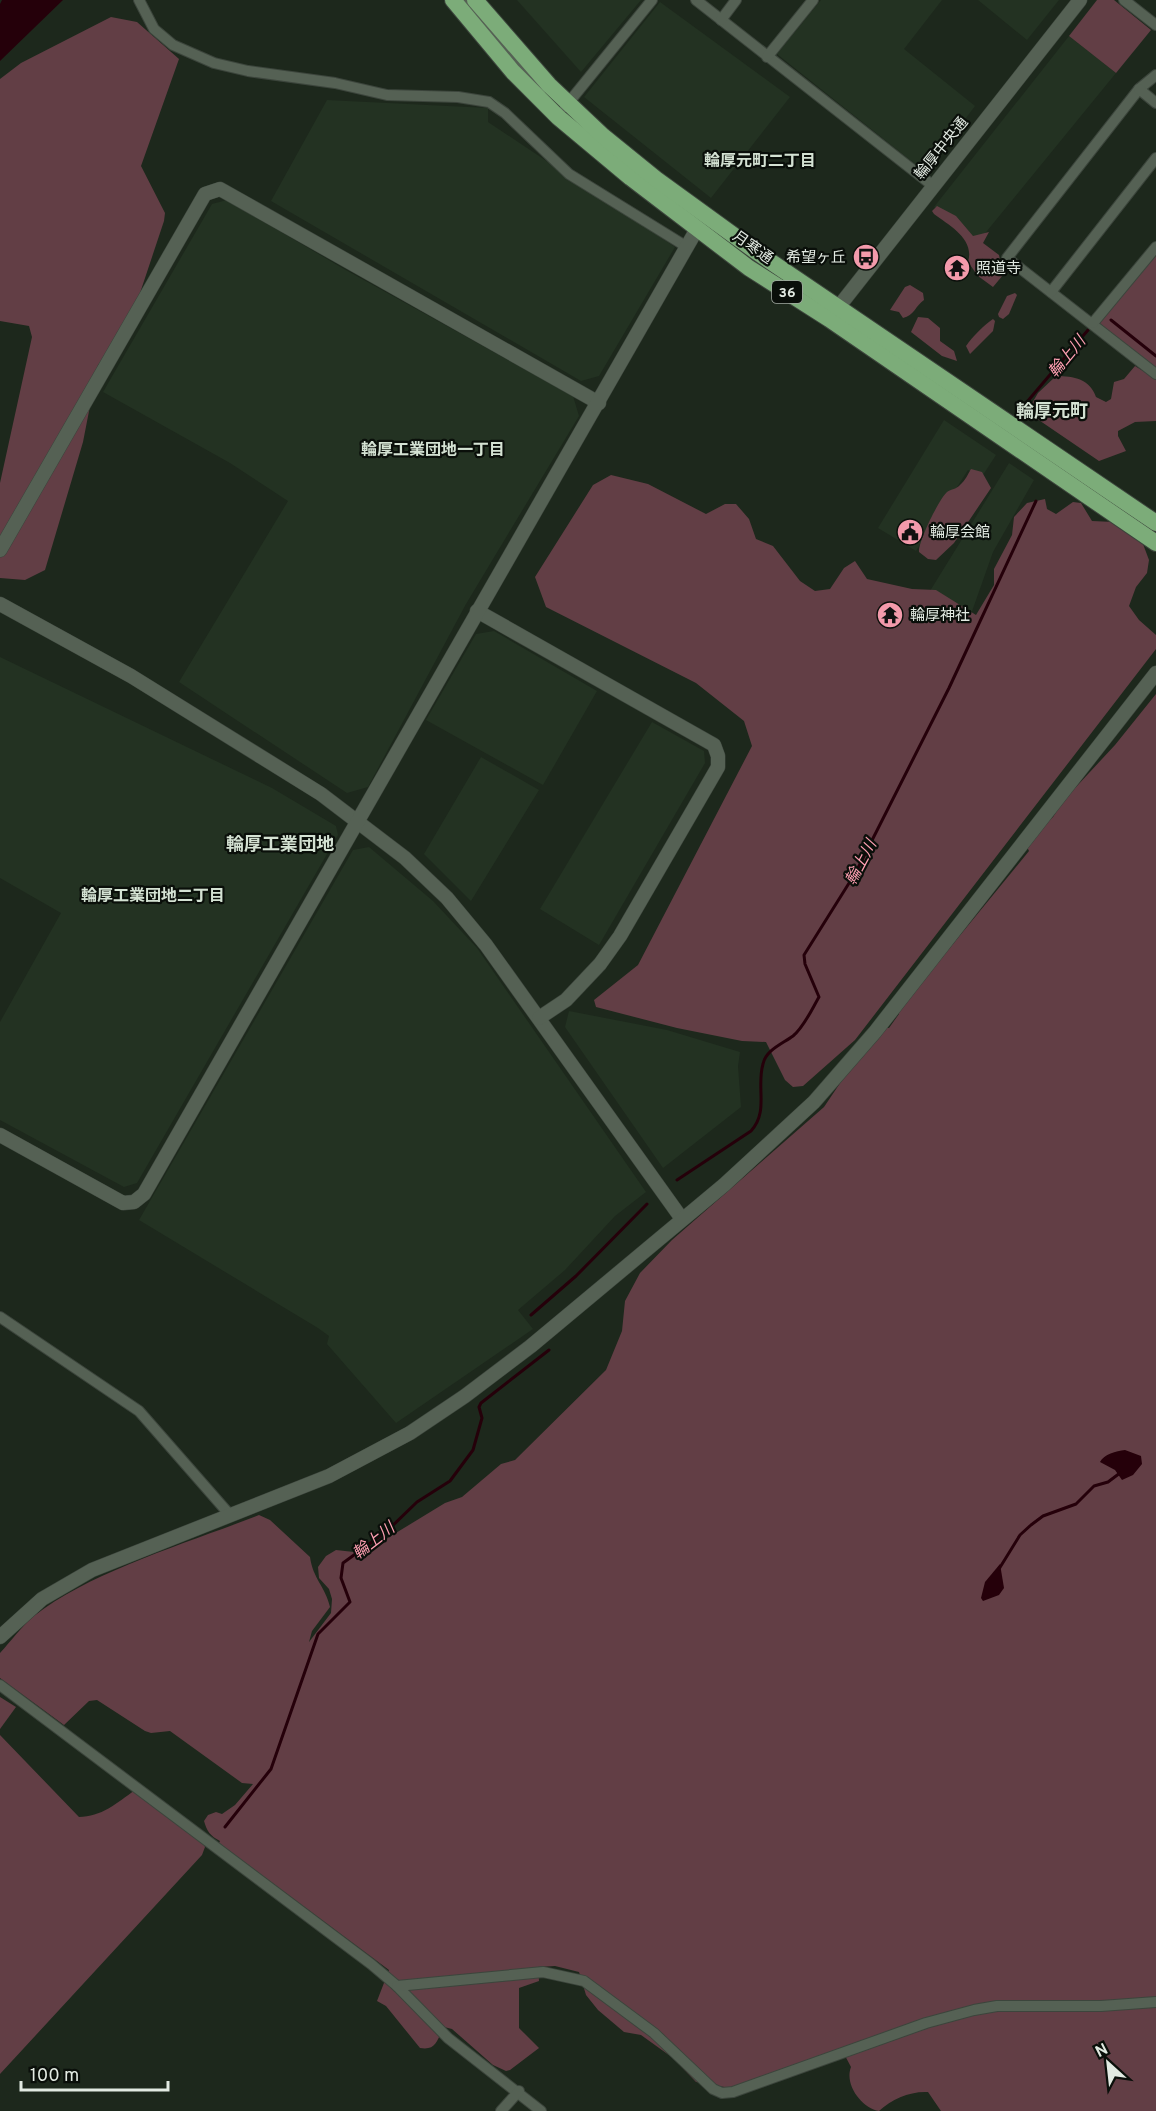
<svg xmlns="http://www.w3.org/2000/svg" width="1156" height="2111" viewBox="0 0 1156 2111" font-family="Overpass,'Noto Sans JP',sans-serif">
<rect width="100%" height="100%" fill="#1d281c"/>
<!-- built -->
<g fill="#233222">
<path d="M 517,0 L 641,0 L 581,72 Z"/>
<path d="M 821,0 L 942,0 L 904,49 L 975,106 L 925,172 L 777,54 Z"/>
<path d="M 978,0 L 1059,0 L 1027,40 Z"/>
<path d="M 660,2 L 790,97 L 711,198 L 584,97 Z"/>
<path d="M 1069,36 L 1116,73 L 978,242 L 934,207 Z"/>
<path d="M 327,100 L 488,108 L 488,122 L 675,247 L 599,376 L 581,381 L 271,201 Z"/>
<path d="M 227,200 L 344,269 L 573,396 L 579,416 L 466,604 L 368,787 L 347,793 L 179,682 L 288,501 L 230,463 L 103,392 L 212,204 Z"/>
<path d="M 944,420 L 996,455 L 981,478 L 968,470 L 916,551 L 878,528 Z"/>
<path d="M 1009,463 L 1034,480 L 993,552 L 970,617 L 930,591 Z"/>
<path d="M 494,631 L 597,691 L 543,785 L 426,720 L 476,634 Z"/>
<path d="M 0,657 L 272,788 L 336,826 L 338,835 L 137,1183 L 124,1187 L 0,1120 L 0,1022 L 61,913 L 0,878 Z"/>
<path d="M 652,722 L 704,751 L 705,763 L 599,945 L 540,909 Z"/>
<path d="M 481,757 L 539,790 L 471,901 L 424,854 Z"/>
<path d="M 369,847 L 433,901 L 477,948 L 646,1192 L 615,1216 L 565,1270 L 518,1310 L 533,1329 L 396,1423 L 327,1344 L 329,1336 L 318,1328 L 139,1220 L 353,850 Z"/>
<path d="M 569,1011 L 667,1030 L 740,1052 L 738,1066 L 741,1107 L 663,1168 L 565,1027 Z"/>
</g>
<!-- green -->
<g fill="#623e45">
<path d="M 1097,0 L 1114,0 L 1151,30 L 1116,73 L 1069,36 Z"/>
<path d="M 111,17 L 137,22 L 179,59 L 141,166 L 165,213 L 164,221 L 127,332 L 98,365 L 83,442 L 45,570 L 25,580 L 0,578 L 0,483 L 32,337 L 29,326 L 0,321 L 0,79 L 21,63 Z"/>
<path d="M 937,206 L 956,216 L 973,236 L 989,232 L 983,243 L 999,255 L 1003,275 L 993,287 L 978,276 L 968,262 C 975,239 950,226 934,214 L 932,211 Z"/>
<path d="M 1156,247 L 1156,374 L 1093,323 Z"/>
<path d="M 910,285 L 923,293 L 924,300 C 916,305 914,316 903,318 L 899,312 L 890,310 L 905,287 Z"/>
<path d="M 1015,293 L 1017,295 L 1009,314 L 1003,319 L 999,317 L 998,314 L 1007,296 Z"/>
<path d="M 918,317 L 928,318 L 940,328 L 940,341 L 954,351 L 957,361 L 942,356 L 911,332 Z"/>
<path d="M 993,319 L 995,321 L 993,331 L 970,354 L 966,346 C 973,336 983,326 993,319 Z"/>
<path d="M 1135,366 L 1156,379 L 1156,421 L 1135,422 L 1118,431 L 1118,436 L 1126,451 L 1099,461 L 1027,412 L 1038,393 L 1056,376 C 1074,376 1090,379 1096,397 L 1106,402 L 1111,399 L 1114,382 L 1124,379 Z"/>
<path d="M 971,469 L 982,472 L 991,488 L 954,543 L 936,560 L 928,559 L 919,552 C 918,542 939,499 947,492 C 951,489 957,489 960,485 C 965,481 968,474 971,469 Z"/>
<path d="M 611,475 L 648,484 L 706,514 L 725,504 L 736,504 L 749,519 L 756,539 L 773,546 L 800,581 L 815,591 L 830,589 L 844,568 L 855,561 L 867,579 L 912,589 L 936,590 L 976,615 L 994,585 L 994,569 L 1012,535 L 1014,517 L 1027,503 L 1045,499 L 1047,509 L 1056,514 L 1073,502 L 1081,503 L 1092,521 L 1114,522 L 1143,544 L 1149,560 L 1147,573 L 1136,587 L 1129,606 L 1139,620 L 1156,635 L 1156,649 L 855,1040 L 803,1086 L 793,1087 L 785,1080 L 766,1042 L 742,1041 L 677,1028 L 596,1007 L 594,1000 L 638,965 L 752,746 L 744,721 L 696,683 L 546,607 L 535,577 L 593,485 Z"/>
<path d="M 1156,694 L 1156,2111 L 941,2111 L 928,2092 C 910,2091 892,2099 879,2111 C 862,2108 844,2085 851,2067 L 842,2050 L 730,2088 L 696,2082 L 673,2058 L 641,2035 L 624,2032 L 598,2010 L 586,1995 L 579,1972 L 555,1966 L 538,1967 L 539,1981 L 519,1988 L 519,2028 L 539,2048 L 510,2070 L 506,2071 L 493,2065 L 452,2029 L 444,2027 C 437,2039 437,2051 420,2048 L 386,2006 L 377,2001 L 389,1970 L 219,1843 L 220,1841 C 210,1836 207,1831 204,1821 L 208,1815 L 216,1812 L 222,1814 L 235,1805 L 253,1784 L 242,1783 L 170,1731 L 151,1733 L 145,1731 L 97,1700 L 89,1701 L 64,1725 L 0,1678 L 0,1653 C 11,1641 22,1626 34,1616 C 91,1571 191,1542 259,1515 L 270,1520 L 310,1557 C 313,1579 325,1586 330,1607 L 312,1631 L 309,1642 L 331,1613 L 332,1599 L 329,1589 L 319,1578 L 318,1567 L 326,1556 L 336,1550 L 363,1553 L 445,1503 L 462,1497 L 501,1464 L 515,1460 L 606,1370 L 622,1331 L 625,1301 L 640,1273 L 672,1240 L 824,1107 L 859,1055 L 884,1027 L 889,1028 L 899,1014 L 898,1011 L 1029,851 L 1027,847 L 1035,833 L 1053,817 L 1063,801 L 1115,745 Z"/>
<path d="M 0,1697 L 16,1707 L 0,1729 Z"/>
<path d="M 0,1735 L 79,1817 C 101,1817 117,1803 135,1790 L 203,1842 L 205,1847 L 202,1855 L 0,2074 Z"/>
</g>
<!-- water -->
<g fill="#25000a">
<path d="M 2,0 L 63,0 L 0,61 L 0,4 Z"/>
<path d="M 1125,1450 L 1141,1456 L 1142,1464 L 1133,1475 L 1122,1480 L 1115,1470 L 1100,1462 C 1104,1454 1116,1451 1125,1450 Z"/>
<path d="M 1000,1564 L 1004,1588 L 999,1595 L 983,1601 L 981,1598 L 985,1582 Z"/>
</g>
<g fill="none" stroke-linecap="round" stroke-linejoin="round">
<!-- stream -->
<g stroke="#25000a" stroke-width="3">
<path d="M 1111,320 L 1156,356"/>
<path d="M 1021,409 L 1088,330"/>
<path d="M 677,1180 L 751,1131 C 769,1111 756,1088 763,1064 C 766,1050 782,1044 793,1036 C 804,1027 812,1009 819,997 L 805,964 L 804,955 L 856,872 L 949,688 L 1036,501"/>
<path d="M 531,1315 L 576,1276 L 647,1204"/>
<path d="M 999,1569 L 1020,1535 L 1031,1525 L 1043,1516 L 1076,1504 L 1094,1486 L 1108,1482 L 1120,1473"/>
<path d="M 225,1827 L 271,1769 L 318,1634 L 350,1602 L 341,1578 L 343,1563 L 387,1531 L 417,1502 L 450,1481 L 473,1450 L 482,1418 L 479,1407 L 481,1403 L 549,1350"/>
</g>
<defs>
<g id="minor">
<path d="M 139,0 L 154,29 L 173,45 L 214,63 L 248,71 L 335,83 L 387,95 L 458,97 L 489,102 L 505,113 L 569,174 L 687,247"/>
<path d="M 696,0 L 932,185"/>
<path d="M 1124,0 L 1156,25"/>
<path d="M 721,20 L 736,0"/>
<path d="M 767,57 L 813,0"/>
<path d="M 1156,75 L 1139,89 L 1007,258 L 1156,374"/>
<path d="M 1139,89 L 1156,103"/>
<path d="M 565,107 L 652,0"/>
<path d="M 1051,292 L 1156,158"/>
<path d="M 1093,323 L 1156,247"/>
<path d="M 0,1317 L 139,1411 L 230,1515"/>
<path d="M 0,1685 L 371,1964 L 397,1986 L 448,2038 L 541,2111"/>
<path d="M 397,1986 L 543,1972 L 584,1981 L 654,2033 L 713,2089 L 722,2093 L 733,2092 L 926,2023 L 974,2010 L 997,2006 L 1101,2006 L 1156,2002"/>
<path d="M 501,2111 L 519,2091"/>
</g>
<g id="tertiary">
<path d="M 833,314 L 1080,0"/>
<path d="M 0,550 L 205,194 L 220,189 L 599,403"/>
<path d="M 0,604 L 131,676 L 321,794 L 405,858 L 447,898 L 486,945 L 682,1219"/>
<path d="M 477,611 L 714,745 L 718,756 L 718,767 L 620,936 L 600,964 L 566,1000 L 539,1018"/>
<path d="M 0,1135 L 123,1203 L 134,1202 L 144,1194 L 697,229"/>
<path d="M 0,1637 L 42,1599 L 92,1570 L 329,1476 L 410,1433 L 465,1396 L 531,1346 L 724,1185 L 814,1102 L 875,1032 L 1156,673"/>
</g>
<path id="secondary" d="M 466,0 L 540,87"/>
<g id="trunk">
<path d="M 453,0 L 513,72 L 558,117 L 631,178 L 749,268 L 829,319 L 1156,543"/>
<path d="M 475,0 L 549,85 L 603,136 L 656,179 L 758,253 L 1156,523"/>
</g>
</defs>
<!-- minor casing -->
<use href="#minor" stroke="#3c453c" stroke-width="12"/>
<!-- tertiary casing -->
<use href="#tertiary" stroke="#3c453c" stroke-width="15"/>
<!-- secondary casing -->
<use href="#secondary" stroke="#3c453c" stroke-width="16"/>
<!-- trunk casing -->
<use href="#trunk" stroke="#3c453c" stroke-width="18"/>
<!-- minor -->
<use href="#minor" stroke="#556154" stroke-width="10"/>
<!-- tertiary -->
<use href="#tertiary" stroke="#556154" stroke-width="14"/>
<!-- secondary -->
<use href="#secondary" stroke="#556154" stroke-width="15"/>
<!-- trunk -->
<use href="#trunk" stroke="#7cac79" stroke-width="16"/>
</g>
<!-- icons -->
<defs>
<symbol id="bus-disc" viewBox="-11 -11 22 22"><circle r="9.5" fill="#f39aab" stroke="#0a0f0a"/><path d="M-5-6H5V4H4V6H2V4H-2V6H-4V4H-5ZM-3.5-4V0h7V-4ZM-3.5 1.2v1.5H-2V1.2ZM2 1.2v1.5H3.5V1.2Z" fill="#111"/></symbol>
<symbol id="temple-disc" viewBox="-11 -11 22 22"><circle r="9.5" fill="#f39aab" stroke="#0a0f0a"/><path d="M0-6L5-2H3V0L6.5 2.5H4V6H1.5V3h-3V6H-4V2.5H-6.5L-3 0V-2H-5Z" fill="#111"/></symbol>
<symbol id="civic-disc" viewBox="-11 -11 22 22"><circle r="9.5" fill="#f39aab" stroke="#0a0f0a"/><path d="M-.6-6.5H3V-4.5H.6V-3L4-1V1h2V6H-6V1h2V-1L-.6-3ZM-1.2 2.5V6h2.4V2.5Z" fill="#111"/></symbol>
</defs>
<g fill-rule="evenodd">
<use href="#bus-disc" x="851" y="242" width="30" height="30"/>
<use href="#temple-disc" x="942" y="253" width="30" height="30"/>
<use href="#civic-disc" x="895" y="517" width="30" height="30"/>
<use href="#temple-disc" x="875" y="600" width="30" height="30"/>
</g>
<g text-anchor="middle" stroke-width="4.5" stroke-linejoin="round" paint-order="stroke">
<!-- shield labels -->
<rect fill="#0a0f0a" stroke="#a1a8a1" stroke-width="1.5" x="772" y="281" width="30" height="22" rx="4.5"/>
<g font-size="14" font-weight="bold" fill="#e2eae2">
<text x="787" y="297">36</text>
</g>
<!-- street labels -->
<g font-size="15" fill="#e2eae2" stroke="#0a0f0a">
<text transform="translate(941 148) rotate(-51)" y="5">輪厚中央通</text>
<text transform="translate(753 247) rotate(35)" y="5">月寒通</text>
</g>
<!-- poi labels -->
<g font-size="15" fill="#e2eae2" stroke="#0a0f0a" text-anchor="start">
<text x="846" y="262" text-anchor="end">希望ヶ丘</text>
<text x="976" y="273">照道寺</text>
<text x="930" y="537">輪厚会館</text>
<text x="910" y="620">輪厚神社</text>
</g>
<!-- neighbourhood labels -->
<g font-size="16" font-weight="bold" fill="#d4e2d3" stroke="#0a0f0a">
<text x="760" y="166">輪厚元町二丁目</text>
<text x="433" y="455">輪厚工業団地一丁目</text>
<text x="153" y="901">輪厚工業団地二丁目</text>
</g>
<!-- water labels -->
<g font-size="16" font-style="italic" fill="#fe9fb2" stroke="#0a0f0a">
<text transform="translate(1066 356) rotate(-50)" y="6">輪上川</text>
<text transform="translate(860 862) rotate(-62)" y="6">輪上川</text>
<text transform="translate(373 1540) rotate(-38)" y="6">輪上川</text>
</g>
<!-- quarter labels -->
<g font-size="18" font-weight="bold" fill="#d4e2d3" stroke="#0a0f0a">
<text x="1052" y="417">輪厚元町</text>
<text x="280" y="850">輪厚工業団地</text>
</g>
</g>
<!-- north arrow -->
<g transform="translate(1108 2063) rotate(333)" stroke="#0a0f0a" stroke-width="4.5" paint-order="stroke">
<path d="M0-4.5L10 22L0 15L-10 22Z" fill="#e2eae2"/>
<text y="-9" font-size="16" font-weight="bold" text-anchor="middle" fill="#e2eae2">N</text>
</g>
<!-- scale -->
<path d="M21 2081v9h147v-9" fill="none" stroke="#e2eae2" stroke-width="3"/>
<text x="30" y="2081" font-size="18" fill="#e2eae2" stroke="#0a0f0a" stroke-width="4.5" paint-order="stroke">100 m</text>
</svg>
